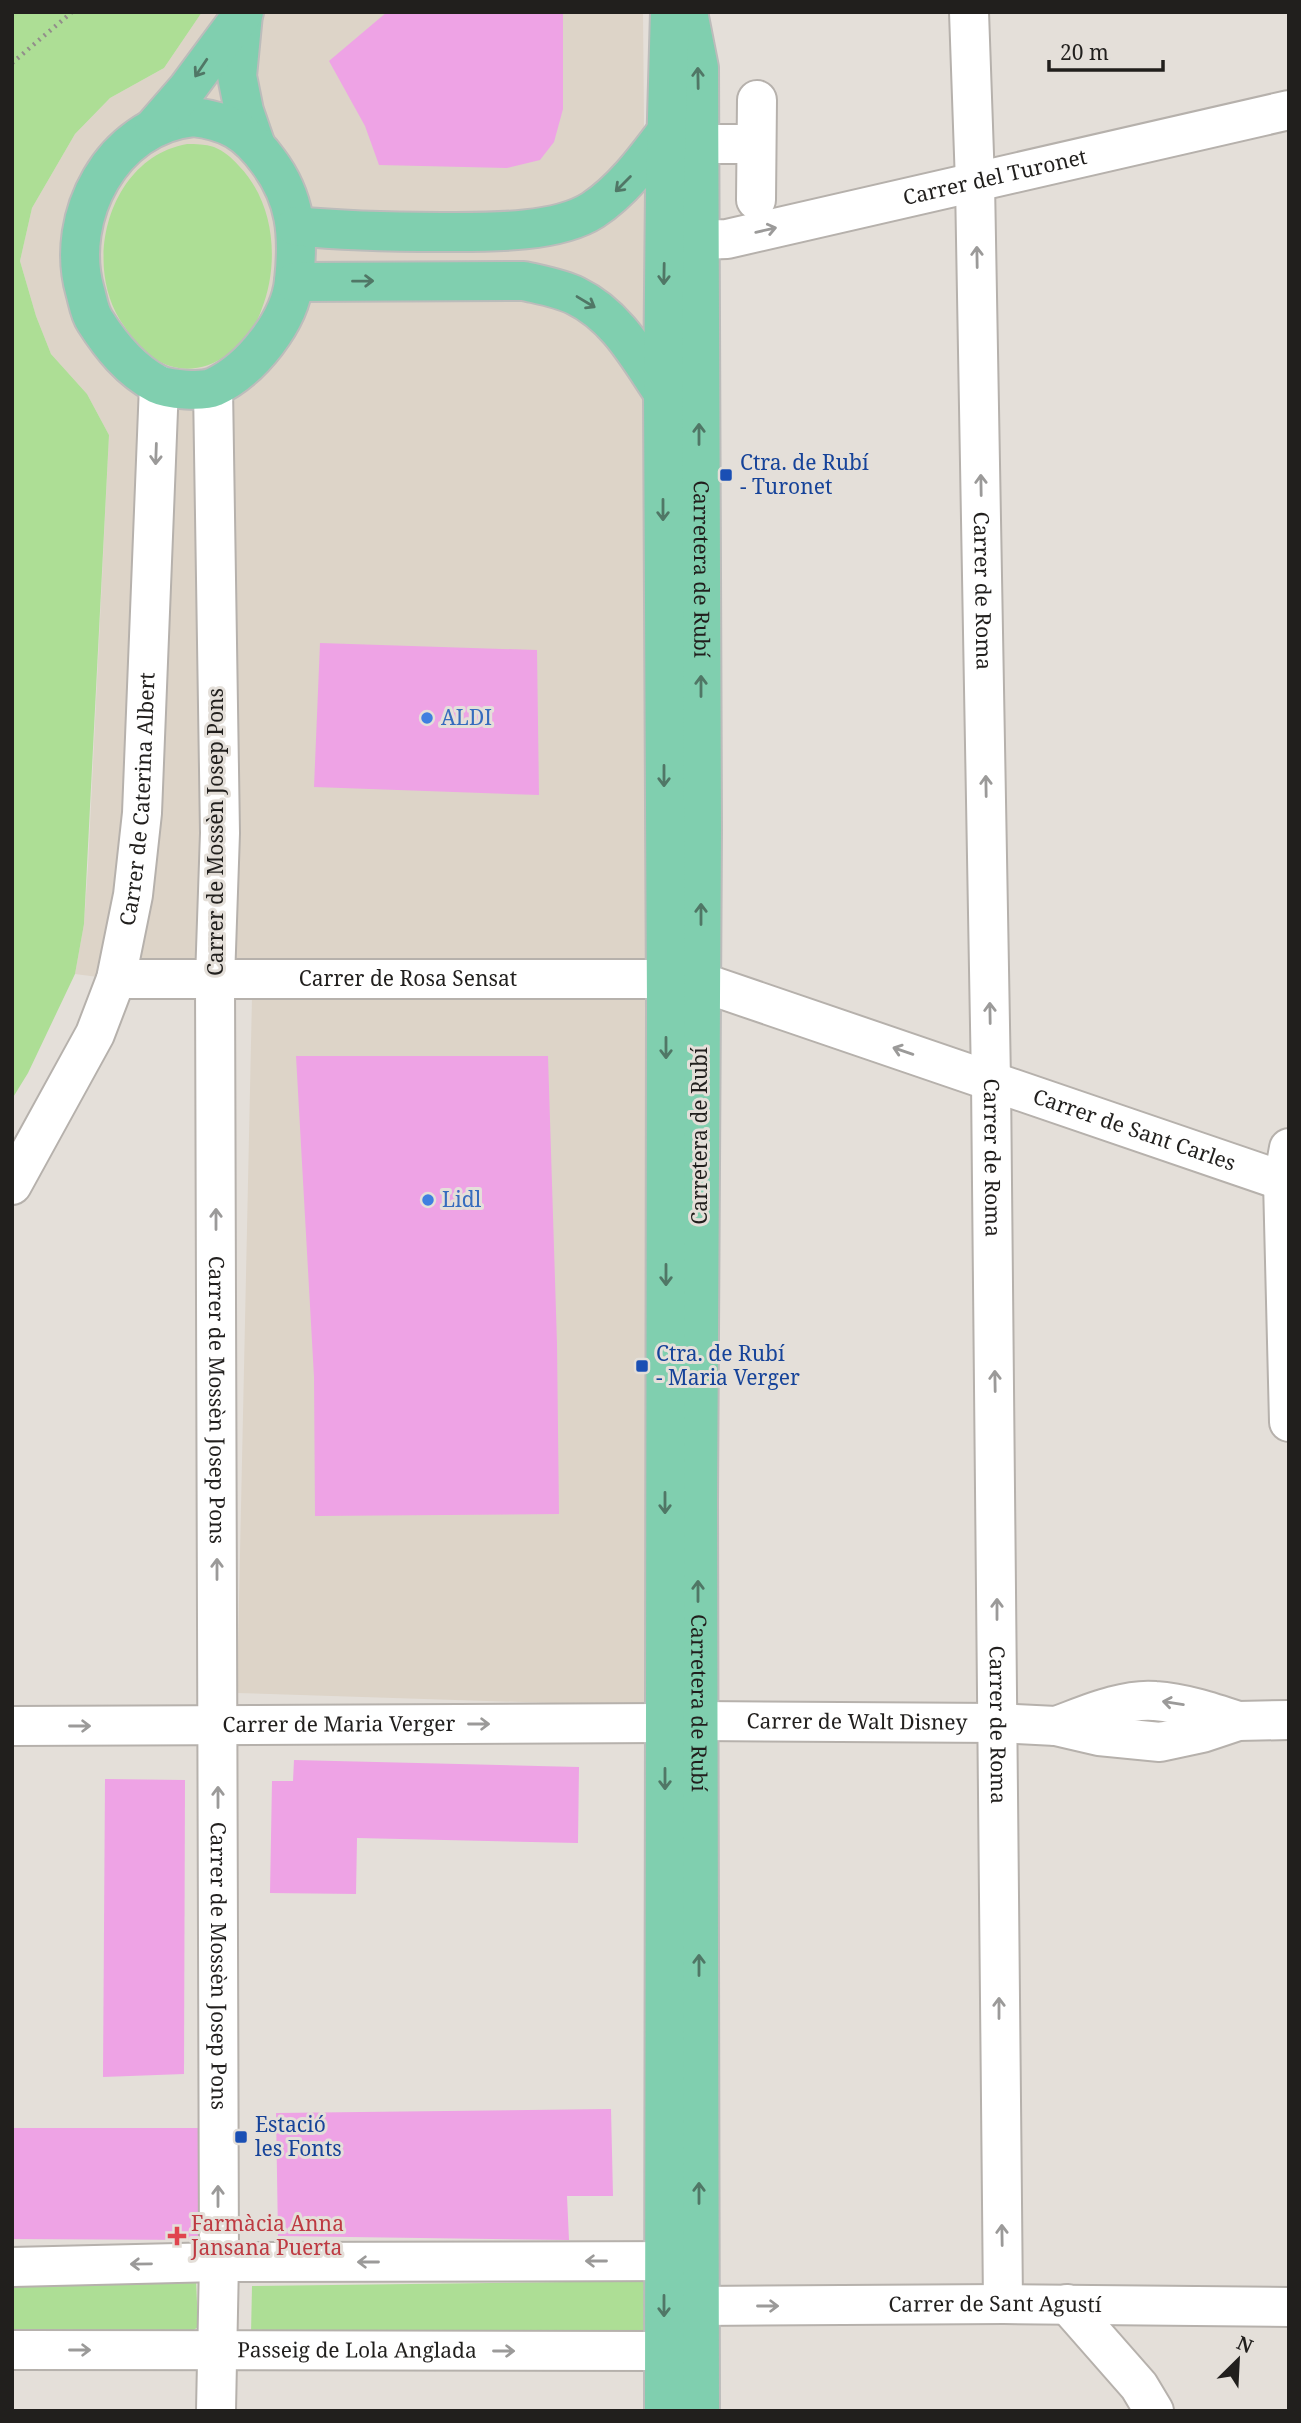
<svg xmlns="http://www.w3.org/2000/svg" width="1301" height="2423" viewBox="0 0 1301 2423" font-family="'Noto Serif',serif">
<rect width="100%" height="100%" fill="#e4dfd9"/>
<!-- built -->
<path fill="#ddd4c8" d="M 202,12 L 643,12 L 652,1025 L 646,1706 L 237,1693 L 252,997 L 75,974 L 84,924 L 88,866 L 109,435 L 87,394 L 51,354 L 36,316 L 20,261 L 32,208 L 75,134 L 110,98 L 164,68 Z"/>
<!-- green -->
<g fill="#adde95">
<path d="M 12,12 L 202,12 L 164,68 L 110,98 L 75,134 L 32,208 L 20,261 L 36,316 L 51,354 L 87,394 L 109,435 L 84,924 L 75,974 L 28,1073 L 12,1099 Z"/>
<path d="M 187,144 C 196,144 205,144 214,147 C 224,151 232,158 239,166 C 275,203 280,264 261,311 C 246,352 197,386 155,359 C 140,350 130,335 120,320 C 82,258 112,157 187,144 Z"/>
<path d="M 12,2279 L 196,2279 L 198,2327 L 188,2334 L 12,2332 Z"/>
<path d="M 646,2281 L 648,2332 L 251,2334 L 252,2286 Z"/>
</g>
<!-- building -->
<g fill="#eea3e5">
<path d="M 387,12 L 563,12 L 563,109 L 554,142 L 540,160 L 507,168 L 379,165 L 365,126 L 329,61 Z"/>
<path d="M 320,643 L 537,650 L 539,795 L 314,787 Z"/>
<path d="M 296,1056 L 548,1056 L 557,1344 L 559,1514 L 315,1516 L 314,1377 Z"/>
<path d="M 294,1760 L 579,1767 L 578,1843 L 357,1838 L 356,1894 L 270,1893 L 272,1781 L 293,1781 Z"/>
<path d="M 105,1779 L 185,1780 L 184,2074 L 103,2077 Z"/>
<path d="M 611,2109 L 613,2196 L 567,2196 L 569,2240 L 278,2236 L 276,2113 Z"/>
<path d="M 12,2128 L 203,2128 L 199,2240 L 12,2239 Z"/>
</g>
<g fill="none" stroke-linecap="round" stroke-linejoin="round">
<defs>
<g id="minor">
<path id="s1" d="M 969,12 L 975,183 L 991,1081 L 1003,2304"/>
<path d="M 679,140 L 699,144 L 756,144"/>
<path d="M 756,200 L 757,100"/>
<path id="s2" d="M 699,240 L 727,239 L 1289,110"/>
<path id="s3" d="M 213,388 L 220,833 L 215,979 L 219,2262 L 216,2411"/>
<path id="s4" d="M 116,979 L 665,979 L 701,982 L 1289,1183"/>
<path d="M 1289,1148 L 1283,1181 L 1289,1422"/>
<path id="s5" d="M 12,1185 L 95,1034 L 116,979 L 133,895 L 142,813 L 159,385"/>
<path id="s6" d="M 699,1721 L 998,1723 L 1056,1726 L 1099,1736 L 1160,1742 L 1202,1733 L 1238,1721 L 1289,1720"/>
<path id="s7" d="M 12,1726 L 665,1723"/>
<path d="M 1056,1726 C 1084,1716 1124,1698 1155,1701 C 1184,1703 1211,1712 1238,1721"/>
<path d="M 12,2267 L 219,2262 L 697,2261"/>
<path d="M 1067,2304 L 1139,2386 L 1154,2411"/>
<path id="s8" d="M 699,2306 L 1003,2304 L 1289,2307"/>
<path id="s9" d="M 12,2350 L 664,2351 L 696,2349"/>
</g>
<g id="major">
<path id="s10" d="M 688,12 L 699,68 L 702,829 L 698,1500 L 700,2411"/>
<path d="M 243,14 L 237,76 L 244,111 L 255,143"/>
<path d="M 193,117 C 228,121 247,132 268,161 C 296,198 299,235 294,281 C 290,321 251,370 214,387 C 202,392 170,390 157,384 C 130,370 111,346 95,321 C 89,312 88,301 85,291 C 64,217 112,125 193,117 Z"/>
<path d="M 154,127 L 187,89 L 244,12"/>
<path d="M 296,226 C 344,231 392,232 441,232 C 484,232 556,234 593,210 C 623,190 645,160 666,132"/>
<path d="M 294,282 L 524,281 C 541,285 560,288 576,296 C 617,316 638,356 663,393"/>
<path d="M 664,2411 L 666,1009 L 663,393 L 665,188 L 670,12"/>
</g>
</defs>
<!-- minor casing -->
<use href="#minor" stroke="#b6b1ac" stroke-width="42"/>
<!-- major casing -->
<use href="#major" stroke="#bcbcbb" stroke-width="42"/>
<!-- path -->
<path stroke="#928e8a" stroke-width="4.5" stroke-dasharray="2 5" stroke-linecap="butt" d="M 12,63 L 72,12"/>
<!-- minor -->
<use href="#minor" stroke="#fff" stroke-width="38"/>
<!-- major -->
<use href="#major" stroke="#80cfaf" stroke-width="38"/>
</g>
<!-- one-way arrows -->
<defs><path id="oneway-shaft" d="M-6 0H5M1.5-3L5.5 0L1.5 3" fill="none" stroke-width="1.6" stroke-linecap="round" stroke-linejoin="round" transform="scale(1.75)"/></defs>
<g stroke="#507766">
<use href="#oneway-shaft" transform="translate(201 68) rotate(124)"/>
<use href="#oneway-shaft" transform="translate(698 78) rotate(-91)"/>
<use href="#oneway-shaft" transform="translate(623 184) rotate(135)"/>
<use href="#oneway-shaft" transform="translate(664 274) rotate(91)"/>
<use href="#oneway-shaft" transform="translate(363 281) rotate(-1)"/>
<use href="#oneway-shaft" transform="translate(586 302) rotate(31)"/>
<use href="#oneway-shaft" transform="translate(699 434) rotate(-90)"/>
<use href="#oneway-shaft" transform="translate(663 510) rotate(90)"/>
<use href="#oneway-shaft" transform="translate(701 686) rotate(-90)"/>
<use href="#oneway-shaft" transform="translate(664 776) rotate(90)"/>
<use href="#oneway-shaft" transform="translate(701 914) rotate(-90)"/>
<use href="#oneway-shaft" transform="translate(666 1048) rotate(90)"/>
<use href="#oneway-shaft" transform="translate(666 1275) rotate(90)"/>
<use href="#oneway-shaft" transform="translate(665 1503) rotate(90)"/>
<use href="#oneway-shaft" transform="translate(698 1591) rotate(-90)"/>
<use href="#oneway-shaft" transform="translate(665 1779) rotate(90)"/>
<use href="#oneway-shaft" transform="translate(699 1965) rotate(-90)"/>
<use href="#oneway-shaft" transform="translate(699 2193) rotate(-90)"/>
<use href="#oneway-shaft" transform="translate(664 2306) rotate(90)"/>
</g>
<g stroke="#9b9a99">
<use href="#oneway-shaft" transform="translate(766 230) rotate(-13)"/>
<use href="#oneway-shaft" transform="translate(977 257) rotate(-91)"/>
<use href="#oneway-shaft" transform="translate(156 454) rotate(92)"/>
<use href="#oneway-shaft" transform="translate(981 485) rotate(-91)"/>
<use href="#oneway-shaft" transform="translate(986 786) rotate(-91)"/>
<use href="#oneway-shaft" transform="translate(990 1013) rotate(-91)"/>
<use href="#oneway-shaft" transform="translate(903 1051) rotate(-161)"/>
<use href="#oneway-shaft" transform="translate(216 1219) rotate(-90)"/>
<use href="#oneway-shaft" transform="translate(995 1381) rotate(-91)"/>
<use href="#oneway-shaft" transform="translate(217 1569) rotate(-90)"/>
<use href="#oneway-shaft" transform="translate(997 1609) rotate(-90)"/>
<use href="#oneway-shaft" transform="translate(1173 1703) rotate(-171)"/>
<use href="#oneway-shaft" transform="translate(479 1724)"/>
<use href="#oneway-shaft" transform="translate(80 1726)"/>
<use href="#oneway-shaft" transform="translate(218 1797) rotate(-90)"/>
<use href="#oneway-shaft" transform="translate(999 2008) rotate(-90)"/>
<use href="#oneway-shaft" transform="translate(218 2196) rotate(-90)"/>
<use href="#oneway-shaft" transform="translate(1002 2235) rotate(-91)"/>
<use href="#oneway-shaft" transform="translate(596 2261) rotate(180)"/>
<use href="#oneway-shaft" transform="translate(368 2262) rotate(180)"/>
<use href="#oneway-shaft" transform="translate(141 2264) rotate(179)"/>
<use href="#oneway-shaft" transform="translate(768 2306)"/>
<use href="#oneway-shaft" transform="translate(80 2350)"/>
<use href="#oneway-shaft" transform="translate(504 2351)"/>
</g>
<!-- markers -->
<g fill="#1a4fb4" stroke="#e4dfd9" stroke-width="2.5">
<rect x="719" y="468" width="14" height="14" rx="3.5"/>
<rect x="635" y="1359" width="14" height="14" rx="3.5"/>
<rect x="234" y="2130" width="14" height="14" rx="3.5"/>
</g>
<g fill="#3f7fe0" stroke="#e4dfd9" stroke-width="2.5">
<circle cx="427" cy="718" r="7"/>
<circle cx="428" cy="1200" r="7"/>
</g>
<path fill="#e0444e" stroke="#e4dfd9" stroke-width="2.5" d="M173.5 2225.5h7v7h7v7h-7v7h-7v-7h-7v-7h7z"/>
<g text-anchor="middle" stroke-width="6" stroke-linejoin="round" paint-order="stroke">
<!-- street labels -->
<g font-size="21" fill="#211f1d" stroke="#e4dfd9">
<text dy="7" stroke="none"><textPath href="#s2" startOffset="303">Carrer del Turonet</textPath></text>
<text dy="7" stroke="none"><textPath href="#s10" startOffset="558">Carretera de Rubí</textPath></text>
<text dy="7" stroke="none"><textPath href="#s1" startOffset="579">Carrer de Roma</textPath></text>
<text dy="7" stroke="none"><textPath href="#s5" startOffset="413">Carrer de Caterina Albert</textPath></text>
<text transform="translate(216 832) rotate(-90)" y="7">Carrer de Mossèn Josep Pons</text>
<text dy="7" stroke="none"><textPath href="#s4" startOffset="292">Carrer de Rosa Sensat</textPath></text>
<text dy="7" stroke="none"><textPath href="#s4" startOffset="1043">Carrer de Sant Carles</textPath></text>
<text transform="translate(700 1136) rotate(-90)" y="7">Carretera de Rubí</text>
<text dy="7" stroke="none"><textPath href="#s1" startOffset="1146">Carrer de Roma</textPath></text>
<text dy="7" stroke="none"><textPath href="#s3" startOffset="1012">Carrer de Mossèn Josep Pons</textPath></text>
<text dy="7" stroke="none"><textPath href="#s10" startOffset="1692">Carretera de Rubí</textPath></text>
<text dy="7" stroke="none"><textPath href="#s6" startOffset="158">Carrer de Walt Disney</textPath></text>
<text dy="7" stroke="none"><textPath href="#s7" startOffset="327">Carrer de Maria Verger</textPath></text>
<text dy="7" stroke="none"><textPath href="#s1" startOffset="1713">Carrer de Roma</textPath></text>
<text dy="7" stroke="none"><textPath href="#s3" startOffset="1578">Carrer de Mossèn Josep Pons</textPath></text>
<text dy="7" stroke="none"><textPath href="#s8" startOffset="296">Carrer de Sant Agustí</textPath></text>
<text dy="7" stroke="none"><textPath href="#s9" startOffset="345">Passeig de Lola Anglada</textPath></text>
</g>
<!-- transit labels -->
<g font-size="21" fill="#164399" stroke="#e4dfd9" text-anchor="start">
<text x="740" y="470">Ctra. de Rubí<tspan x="740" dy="24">- Turonet</tspan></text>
<text x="656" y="1361">Ctra. de Rubí<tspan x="656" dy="24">- Maria Verger</tspan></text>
<text x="255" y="2132">Estació<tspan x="255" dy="24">les Fonts</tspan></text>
</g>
<!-- shop labels -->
<g font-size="21" fill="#366cbe" stroke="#e4dfd9" text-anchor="start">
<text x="441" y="725">ALDI</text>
<text x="442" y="1207">Lidl</text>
</g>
<!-- health labels -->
<g font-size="21" fill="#be3a42" stroke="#e4dfd9" text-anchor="start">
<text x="191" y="2231">Farmàcia Anna<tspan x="191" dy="24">Jansana Puerta</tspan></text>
</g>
</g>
<!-- border -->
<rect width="1301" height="2423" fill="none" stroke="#211f1d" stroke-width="28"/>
<!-- north arrow -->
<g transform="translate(1238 2360) rotate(24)" stroke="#e4dfd9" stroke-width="5" paint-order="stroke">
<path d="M0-5L12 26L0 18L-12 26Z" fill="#211f1d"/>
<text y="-10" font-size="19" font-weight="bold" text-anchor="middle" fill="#211f1d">N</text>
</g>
<!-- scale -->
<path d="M1049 60v10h114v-10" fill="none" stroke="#211f1d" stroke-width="3.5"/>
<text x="1060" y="60" font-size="21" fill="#211f1d" stroke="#e4dfd9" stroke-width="5" paint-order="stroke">20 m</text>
</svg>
